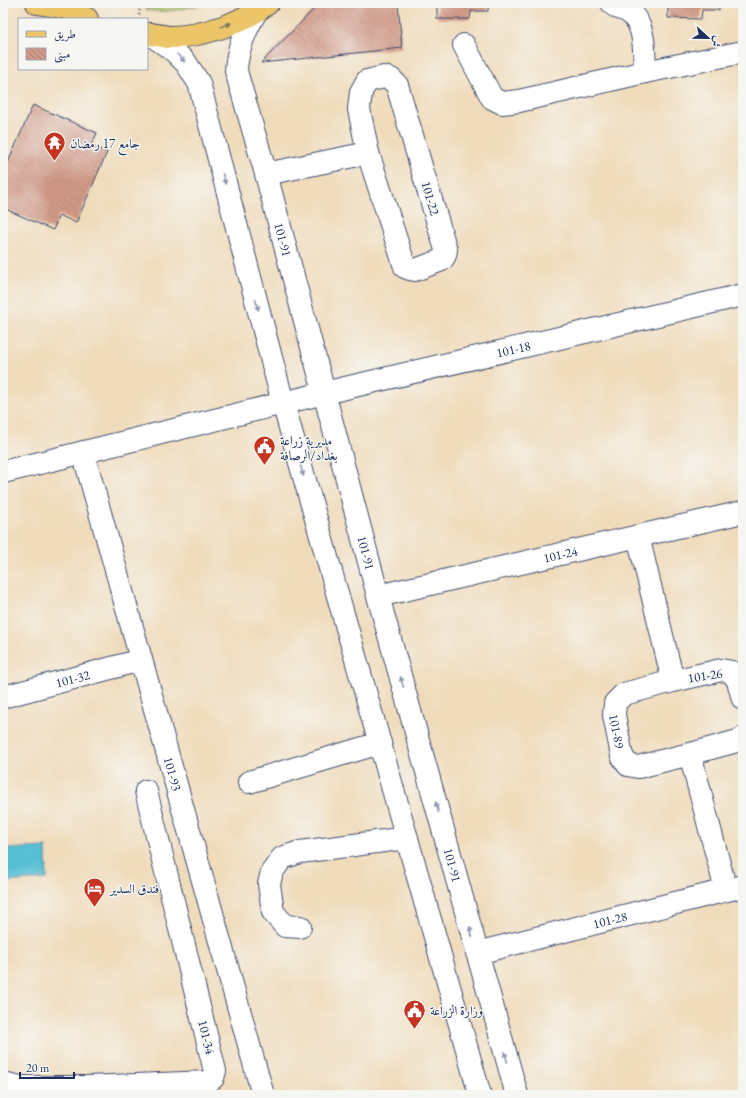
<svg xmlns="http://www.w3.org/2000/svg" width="746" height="1098" viewBox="0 0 746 1098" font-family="'EB Garamond',Amiri,serif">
<defs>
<pattern id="building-back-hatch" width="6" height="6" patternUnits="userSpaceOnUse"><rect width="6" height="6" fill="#d29986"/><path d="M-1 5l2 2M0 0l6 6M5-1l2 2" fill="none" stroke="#aa7d71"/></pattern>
</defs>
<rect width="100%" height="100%" fill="#f6f6f2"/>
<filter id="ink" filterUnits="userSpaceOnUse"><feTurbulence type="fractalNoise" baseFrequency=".025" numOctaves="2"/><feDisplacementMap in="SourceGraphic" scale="8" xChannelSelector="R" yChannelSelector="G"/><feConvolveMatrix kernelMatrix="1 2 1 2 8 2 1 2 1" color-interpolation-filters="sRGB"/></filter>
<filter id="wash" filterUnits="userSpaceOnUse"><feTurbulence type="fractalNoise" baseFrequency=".012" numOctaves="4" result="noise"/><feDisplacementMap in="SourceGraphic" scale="16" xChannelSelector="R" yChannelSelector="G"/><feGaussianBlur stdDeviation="0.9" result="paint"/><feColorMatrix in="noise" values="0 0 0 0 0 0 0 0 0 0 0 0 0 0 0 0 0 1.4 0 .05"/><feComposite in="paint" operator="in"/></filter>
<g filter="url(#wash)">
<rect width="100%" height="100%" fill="#f0dcbb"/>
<!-- green -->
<path fill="#b0c367" stroke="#667962" d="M 149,3 L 205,3 C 185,9 166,14 146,10 Z"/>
<!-- water -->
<path fill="#57bfd4" stroke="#397799" d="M 46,847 L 47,879 L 3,882 L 3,849 Z"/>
<g id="blocks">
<!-- building -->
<g fill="url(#building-back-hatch)">
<path d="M 320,3 L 398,3 L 402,48 L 261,63 Z"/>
<path d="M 437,3 L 488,3 L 488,11 L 471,11 L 470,19 L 437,19 Z"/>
<path d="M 668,3 L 719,3 L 719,10 L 702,10 L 701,19 L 668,18 Z"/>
<path d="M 33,105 L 97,133 L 91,146 L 107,152 L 76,223 L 59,215 L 53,230 L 3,208 L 3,174 Z"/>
</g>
</g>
</g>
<g filter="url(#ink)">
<use href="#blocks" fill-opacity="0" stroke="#3b496c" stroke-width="1"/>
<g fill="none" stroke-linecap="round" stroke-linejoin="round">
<defs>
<g id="minor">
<path d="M 612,3 C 617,10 624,8 630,13 C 646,26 644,53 645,72"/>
<path id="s1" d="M 256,12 C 245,31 237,49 236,71 L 266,174 L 378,596 L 517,1095"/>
<path d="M 150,34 L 174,51 L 186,63 L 199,83 L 283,403 L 480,1095"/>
<path d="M 464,45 L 492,98 L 502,103 L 519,101 L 645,72 L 743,52"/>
<path d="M 384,77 L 391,79 L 397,85 L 446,250 L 445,255 L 442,260 L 415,270 L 410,269 L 405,267 L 368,153 L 359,109 L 361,92 L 367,81 Z"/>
<path d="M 266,174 L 368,153"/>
<path id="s2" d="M 83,452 L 263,1095"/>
<path id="s3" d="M 3,472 L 324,393 L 743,295"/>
<path id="s4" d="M 638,536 L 673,681 L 624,694 L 615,703 L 614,715 L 622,756 L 628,765 L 638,767 L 690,754 L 726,890"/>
<path id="s5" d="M 378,596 L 743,512"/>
<path d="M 673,681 L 721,670 L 732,672 L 738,681 L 743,699"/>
<path id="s6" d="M 3,697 L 141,660"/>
<path d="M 690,754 L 741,740 L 743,738"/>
<path d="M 249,782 L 380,743"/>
<path d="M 300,927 L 285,926 L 273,912 L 269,884 L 272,872 L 282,858 L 300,852 L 407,838"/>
<path id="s7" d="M 477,953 L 743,886"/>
<path d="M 3,1083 L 20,1087 L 87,1087 L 208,1082 L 213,1078 L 215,1071 L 146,791"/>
</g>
<g id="major">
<path d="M 37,3 L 67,8"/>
<path d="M 61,3 L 67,8 L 87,19"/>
<path d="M 147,34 C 154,34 162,36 169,37 C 201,37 243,23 268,3"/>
</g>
</defs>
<!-- minor casing -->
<use href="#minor" stroke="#3b496c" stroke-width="24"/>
<!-- major casing -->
<use href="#major" stroke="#3b496c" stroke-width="24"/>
<!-- path -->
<path stroke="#3b496c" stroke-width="2.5" stroke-dasharray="1 3" stroke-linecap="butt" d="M 139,15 L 140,8 L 143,3"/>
<!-- minor -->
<use href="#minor" stroke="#fff" stroke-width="22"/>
<!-- major -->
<use href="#major" stroke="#ecc569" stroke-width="22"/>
</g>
<!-- one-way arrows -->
<defs><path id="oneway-solid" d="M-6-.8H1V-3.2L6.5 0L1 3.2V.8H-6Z"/></defs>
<use fill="#797263" href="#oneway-solid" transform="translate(226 25) rotate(-20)"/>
<g fill="#8d97ae">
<use href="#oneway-solid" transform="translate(181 58) rotate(45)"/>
<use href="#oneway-solid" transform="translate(224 179) rotate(75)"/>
<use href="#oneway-solid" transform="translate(257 305) rotate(75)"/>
<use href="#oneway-solid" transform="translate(302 471) rotate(74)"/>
<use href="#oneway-solid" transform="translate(402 682) rotate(-105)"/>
<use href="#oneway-solid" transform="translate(437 807) rotate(-105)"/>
<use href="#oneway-solid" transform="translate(471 932) rotate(-105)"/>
<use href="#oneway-solid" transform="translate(506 1057) rotate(-105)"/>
</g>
</g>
<!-- icons -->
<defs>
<symbol id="temple-pin" viewBox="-11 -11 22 30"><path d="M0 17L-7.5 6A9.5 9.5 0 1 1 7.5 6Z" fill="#c8321e" stroke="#f6f6f2"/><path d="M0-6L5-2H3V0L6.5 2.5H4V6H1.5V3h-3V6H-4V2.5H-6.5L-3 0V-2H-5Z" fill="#fff"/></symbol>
<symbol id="civic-pin" viewBox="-11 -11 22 30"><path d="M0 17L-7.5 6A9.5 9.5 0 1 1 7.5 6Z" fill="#c8321e" stroke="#f6f6f2"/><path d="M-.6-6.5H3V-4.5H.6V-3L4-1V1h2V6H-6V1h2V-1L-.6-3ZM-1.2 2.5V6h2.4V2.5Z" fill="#fff"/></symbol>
<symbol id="hotel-pin" viewBox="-11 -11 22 30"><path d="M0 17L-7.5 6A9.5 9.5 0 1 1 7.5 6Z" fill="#c8321e" stroke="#f6f6f2"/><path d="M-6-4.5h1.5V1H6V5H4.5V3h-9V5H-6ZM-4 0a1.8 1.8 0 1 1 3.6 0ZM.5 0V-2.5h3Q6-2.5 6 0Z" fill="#fff"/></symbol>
</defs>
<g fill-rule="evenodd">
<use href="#temple-pin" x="42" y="130" width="25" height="34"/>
<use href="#civic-pin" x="252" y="434" width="25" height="34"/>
<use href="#hotel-pin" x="82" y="876" width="25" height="34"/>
<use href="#civic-pin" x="402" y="998" width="25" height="34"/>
</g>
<g text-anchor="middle" stroke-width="3" stroke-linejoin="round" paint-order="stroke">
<!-- poi labels -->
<g font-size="13" fill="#1b2f5e" stroke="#f6f6f2" text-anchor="start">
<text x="70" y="148">جامع 17 رمضان</text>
<text x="280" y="445">مديرية زراعة<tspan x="280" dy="15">بغداد/الرصافة</tspan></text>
<text x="110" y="893">فندق السدير</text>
<text x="430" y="1015">وزارة الزراعة</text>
</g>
<!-- street labels -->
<g font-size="13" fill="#1b2f5e" stroke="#f6f6f2">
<text transform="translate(431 198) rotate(74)" y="5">101-22</text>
<text dy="5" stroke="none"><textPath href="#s1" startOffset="238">101-91</textPath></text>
<text dy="5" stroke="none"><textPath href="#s3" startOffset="525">101-18</textPath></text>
<text dy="5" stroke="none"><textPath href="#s1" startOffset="562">101-91</textPath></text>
<text dy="5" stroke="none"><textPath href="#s5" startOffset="187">101-24</textPath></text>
<text transform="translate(705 675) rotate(-9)" y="5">101-26</text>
<text dy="5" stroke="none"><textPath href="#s6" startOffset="72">101-32</textPath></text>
<text dy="5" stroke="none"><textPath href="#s4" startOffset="241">101-89</textPath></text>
<text dy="5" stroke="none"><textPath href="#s2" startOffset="334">101-93</textPath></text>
<text dy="5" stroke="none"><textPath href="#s1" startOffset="886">101-91</textPath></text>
<text dy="5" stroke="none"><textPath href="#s7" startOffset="137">101-28</textPath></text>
<text transform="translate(207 1037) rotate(76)" y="5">101-34</text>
</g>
</g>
<!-- margin -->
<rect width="746" height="1098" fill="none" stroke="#f6f6f2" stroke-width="16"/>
<!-- legend -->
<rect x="18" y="18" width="130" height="52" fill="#f6f6f2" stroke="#9ea6b7"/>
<rect x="26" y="31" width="20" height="6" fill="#ecc569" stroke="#9ea6b7"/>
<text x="54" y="38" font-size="12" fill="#1b2f5e">طريق</text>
<rect x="26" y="48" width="20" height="12" fill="url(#building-back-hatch)" stroke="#9ea6b7"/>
<text x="54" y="58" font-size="12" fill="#1b2f5e">مبنى</text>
<!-- north arrow -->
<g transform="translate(708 38) rotate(112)" stroke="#f6f6f2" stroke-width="3" paint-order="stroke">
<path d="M0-3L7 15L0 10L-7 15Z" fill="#1b2f5e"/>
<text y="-6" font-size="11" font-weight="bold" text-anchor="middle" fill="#1b2f5e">ش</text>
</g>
<!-- scale -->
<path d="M20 1072v6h54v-6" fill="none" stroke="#1b2f5e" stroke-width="2"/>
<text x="26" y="1072" font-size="12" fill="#1b2f5e" stroke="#f6f6f2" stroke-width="3" paint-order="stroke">20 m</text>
</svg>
